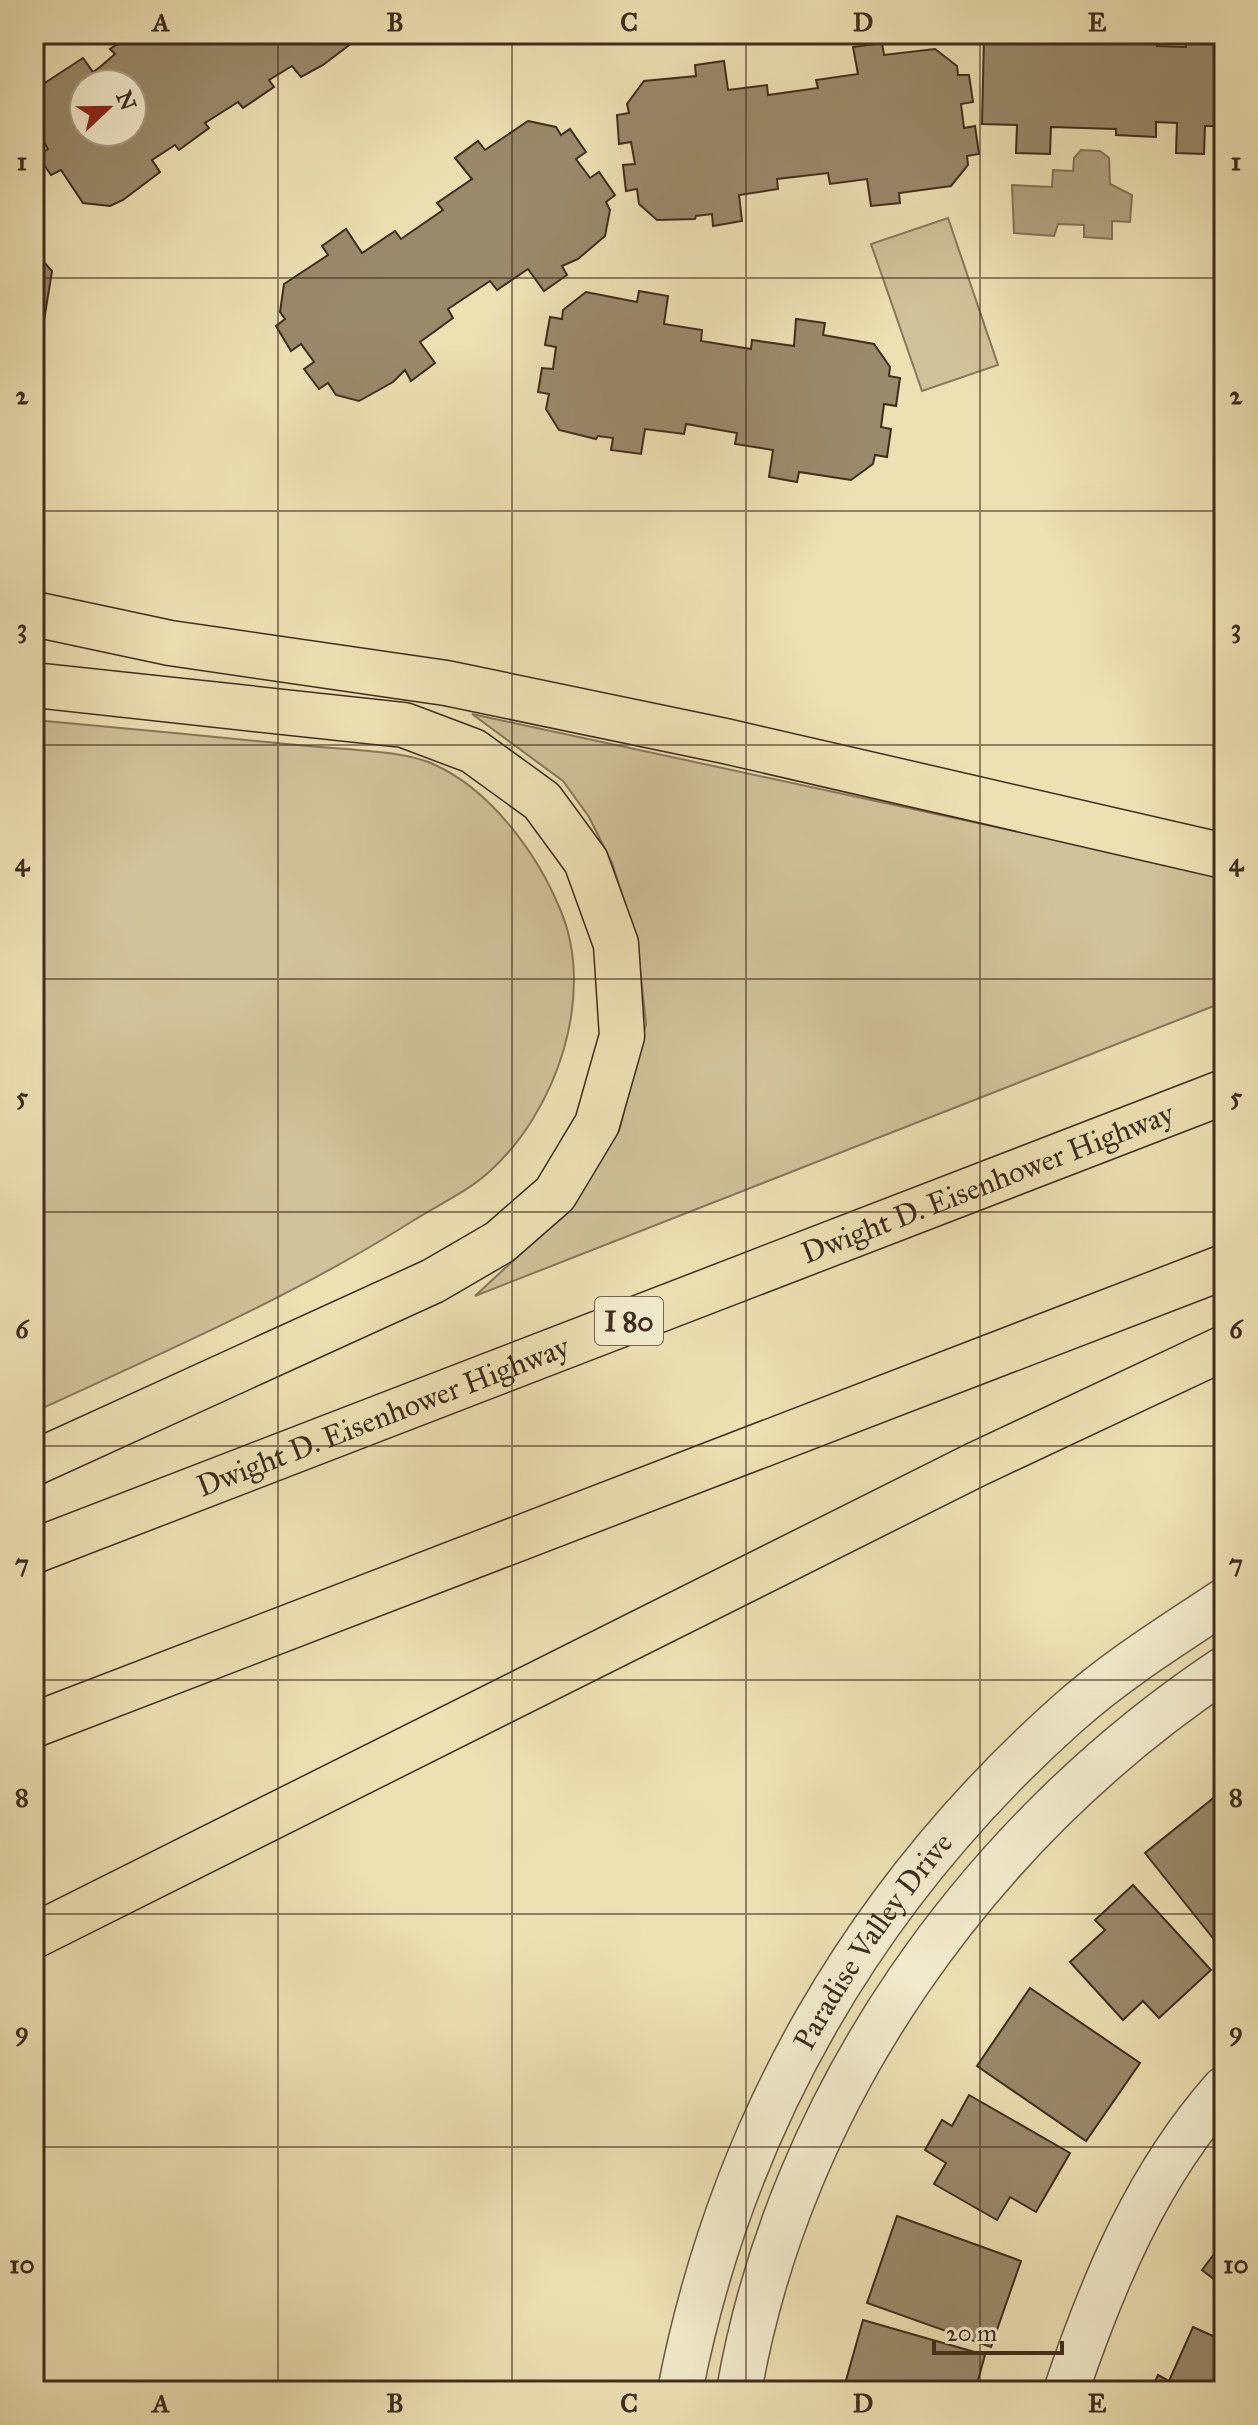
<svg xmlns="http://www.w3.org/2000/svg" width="1258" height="2425" viewBox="0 0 1258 2425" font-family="'IM FELL Great Primer',serif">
<rect width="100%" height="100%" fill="#ede1b4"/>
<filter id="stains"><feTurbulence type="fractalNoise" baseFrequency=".0025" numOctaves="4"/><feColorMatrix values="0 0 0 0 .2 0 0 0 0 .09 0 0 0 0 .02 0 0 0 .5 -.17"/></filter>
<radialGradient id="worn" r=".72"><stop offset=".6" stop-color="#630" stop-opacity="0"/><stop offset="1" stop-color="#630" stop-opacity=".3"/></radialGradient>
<!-- green -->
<g fill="#d0c29a" stroke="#88775c" stroke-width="2">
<path d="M 948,218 L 998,365 L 922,391 L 871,244 Z"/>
<path d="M 472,714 L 1224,876 L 1224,1002 L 475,1296 L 544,1232 L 586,1180 L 619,1131 L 646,1024 L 637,941 L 612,863 L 589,817 L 563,781 Z"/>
<path d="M 34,720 C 125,728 217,737 308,746 C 341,749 405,751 433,764 C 490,789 537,853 560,909 C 597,995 556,1112 489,1172 C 467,1192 436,1206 411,1222 C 292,1297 162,1353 34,1412 Z"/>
</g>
<!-- water -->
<path fill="#b2a381" stroke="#847359" stroke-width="2" d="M 1081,150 L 1100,151 L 1109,158 L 1110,184 L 1132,195 L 1130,222 L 1112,221 L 1112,239 L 1084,237 L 1084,225 L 1058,224 L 1054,236 L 1014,233 L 1012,185 L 1052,187 L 1053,170 L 1073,171 L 1074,158 Z"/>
<!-- building -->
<g fill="#9a8a6c" stroke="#402c1d" stroke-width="2" fill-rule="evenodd">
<path d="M 133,34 L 353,34 L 352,43 L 323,65 L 301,77 L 292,66 L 269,80 L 274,87 L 243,108 L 238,102 L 205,123 L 209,128 L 179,150 L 175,145 L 152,160 L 160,172 L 123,200 L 110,206 L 83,203 L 61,170 L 51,175 L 38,156 L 48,149 L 34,125 L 34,90 L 83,58 L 93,72 L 100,67 L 115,54 L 110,49 ZM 84,84 L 132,84 L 132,132 L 84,132 Z"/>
<path d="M 1017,34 L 1157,34 L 1157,46 L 1186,47 L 1187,34 L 1208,34 L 1208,42 L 1224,42 L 1224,126 L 1205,126 L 1204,154 L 1176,153 L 1177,123 L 1156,122 L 1156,137 L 1116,135 L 1116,129 L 1051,127 L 1050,154 L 1016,153 L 1017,125 L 982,124 L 984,37 Z"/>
<path d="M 882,43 L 884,55 L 935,49 L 957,66 L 958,75 L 969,75 L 973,102 L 961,104 L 964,128 L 975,126 L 979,154 L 967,156 L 968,165 L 951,186 L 899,193 L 900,203 L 871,206 L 867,179 L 830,184 L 828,173 L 777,179 L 778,189 L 739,195 L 742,221 L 713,226 L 712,214 L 696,216 L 695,219 L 657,220 L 639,204 L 637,189 L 626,191 L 623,165 L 635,164 L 631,142 L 619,144 L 617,115 L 629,113 L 627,104 L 644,81 L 696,76 L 695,65 L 724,61 L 728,90 L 767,85 L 768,95 L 818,88 L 816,80 L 858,74 L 853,47 Z"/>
<path d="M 528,121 L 556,127 L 561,135 L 570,129 L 586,152 L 576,159 L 590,178 L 599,172 L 615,195 L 606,202 L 610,210 L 605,236 L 578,259 L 562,266 L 567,275 L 544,291 L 528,269 L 497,290 L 490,281 L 448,309 L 453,318 L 420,342 L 435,363 L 411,381 L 405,370 L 393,382 L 359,401 L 336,395 L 328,383 L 319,389 L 304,369 L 314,362 L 301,344 L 291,351 L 276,326 L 285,319 L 280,312 L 284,284 L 328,255 L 322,246 L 346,229 L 362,253 L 395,231 L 401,239 L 443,210 L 437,203 L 472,179 L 455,158 L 478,141 L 485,150 Z"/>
<path d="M 34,251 L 52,271 L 42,333 L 34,332 Z"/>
<path d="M 639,291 L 668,296 L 664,324 L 702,330 L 701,341 L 751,349 L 752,340 L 794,346 L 796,319 L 825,323 L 823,335 L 874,344 L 890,367 L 889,376 L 900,378 L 896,406 L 884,404 L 881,427 L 891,429 L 887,457 L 875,455 L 873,464 L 851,480 L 799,472 L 797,482 L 769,477 L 773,450 L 735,444 L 737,433 L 686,424 L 684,434 L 645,429 L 641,454 L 611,450 L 613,438 L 598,436 L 596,439 L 559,430 L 546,409 L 549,394 L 538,392 L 542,368 L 553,369 L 556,347 L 545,345 L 550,317 L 562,319 L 563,310 L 586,292 L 637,302 Z"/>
<path d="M 1221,1792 L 1224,1796 L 1224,1952 L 1145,1853 Z"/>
<path d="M 1133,1885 L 1211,1970 L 1159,2018 L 1143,2001 L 1123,2020 L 1070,1962 L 1105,1930 L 1095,1920 Z"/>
<path d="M 1030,1988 L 1140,2063 L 1086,2141 L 977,2066 Z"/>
<path d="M 969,2095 L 1070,2153 L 1036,2212 L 1010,2197 L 997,2220 L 934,2184 L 946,2163 L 925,2150 L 942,2120 L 952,2126 Z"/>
<path d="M 897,2216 L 1021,2261 L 991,2347 L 867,2303 Z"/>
<path d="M 1224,2241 L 1224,2287 L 1202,2270 Z"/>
<path d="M 863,2320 L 985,2355 L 975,2391 L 843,2391 Z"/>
<path d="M 1193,2327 L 1224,2341 L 1224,2391 L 1151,2391 L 1158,2375 L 1169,2381 Z"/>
</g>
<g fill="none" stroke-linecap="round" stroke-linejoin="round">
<defs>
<path id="minor" d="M 1066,2391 C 1103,2282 1147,2176 1224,2089"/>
<g id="tertiary">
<path id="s1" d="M 680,2391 C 732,2124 864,1895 1067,1714 C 1115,1671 1171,1636 1224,1601"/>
<path d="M 739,2391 C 790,2097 978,1833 1224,1669"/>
</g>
<g id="motorway">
<path d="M 34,614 L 170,643 L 446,683 L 725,741 L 1224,856"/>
<path d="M 34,685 L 404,725 L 473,751 L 542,801 L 586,861 L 616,944 L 622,1036 L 597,1124 L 555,1194 L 500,1242 L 433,1281 L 34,1463"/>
<path id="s2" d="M 34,1551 L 1224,1092"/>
<path d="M 34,1725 L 1224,1267"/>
<path d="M 34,1936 L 975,1465 L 1224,1348"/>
</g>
</defs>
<!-- minor casing -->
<use href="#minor" stroke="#6b5943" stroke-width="47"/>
<!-- tertiary casing -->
<use href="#tertiary" stroke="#6b5943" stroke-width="47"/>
<!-- motorway casing -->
<use href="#motorway" stroke="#402c1d" stroke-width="47"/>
<!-- minor -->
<use href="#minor" stroke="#f3ecce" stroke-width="44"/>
<!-- tertiary -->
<use href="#tertiary" stroke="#f3ecce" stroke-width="44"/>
<!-- motorway -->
<use href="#motorway" stroke="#ede1b4" stroke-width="44"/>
</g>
<!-- grid -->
<path fill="none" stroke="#402c1d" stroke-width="2" stroke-opacity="0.55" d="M 278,34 L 278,2391M 512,34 L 512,2391M 746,34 L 746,2391M 980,34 L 980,2391M 34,278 L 1224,278M 34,511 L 1224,511M 34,745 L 1224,745M 34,979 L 1224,979M 34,1212 L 1224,1212M 34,1446 L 1224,1446M 34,1680 L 1224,1680M 34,1914 L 1224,1914M 34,2147 L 1224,2147"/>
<g text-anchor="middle" stroke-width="6" stroke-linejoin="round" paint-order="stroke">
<!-- shield labels -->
<rect fill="#f3ecce" stroke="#766652" stroke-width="2" x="595" y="1297" width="68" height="48" rx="6"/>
<g font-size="28" font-weight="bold" fill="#402c1d">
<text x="629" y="1331">I 80</text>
</g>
<!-- street labels -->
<g font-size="30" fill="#402c1d" stroke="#f3ecce">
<text dy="10" stroke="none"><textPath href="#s2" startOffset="1022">Dwight D. Eisenhower Highway</textPath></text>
<text dy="10" stroke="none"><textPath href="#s2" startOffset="374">Dwight D. Eisenhower Highway</textPath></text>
<text dy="10" stroke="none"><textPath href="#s1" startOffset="494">Paradise Valley Drive</textPath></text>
</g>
</g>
<!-- margin -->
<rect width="1258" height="2425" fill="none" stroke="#ede1b4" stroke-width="88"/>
<!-- north arrow -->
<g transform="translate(108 108) rotate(68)"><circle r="38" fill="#f3ecce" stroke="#ab9f87" stroke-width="2"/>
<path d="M0-6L14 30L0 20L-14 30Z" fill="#8f2418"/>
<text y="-12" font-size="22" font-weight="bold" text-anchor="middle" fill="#402c1d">N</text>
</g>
<!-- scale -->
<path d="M934 2341v12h128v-12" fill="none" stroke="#402c1d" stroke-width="4"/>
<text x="946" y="2341" font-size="24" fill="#402c1d" stroke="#f3ecce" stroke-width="6" paint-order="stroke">20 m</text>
<rect x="44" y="44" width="1170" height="2337" fill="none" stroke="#402c1d" stroke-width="3"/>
<g font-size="26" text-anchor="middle" font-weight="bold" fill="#402c1d">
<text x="161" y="31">A</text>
<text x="395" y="31">B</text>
<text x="629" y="31">C</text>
<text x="863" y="31">D</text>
<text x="1097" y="31">E</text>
<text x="22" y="170">1</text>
<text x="1236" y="170">1</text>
<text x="22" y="404">2</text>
<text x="1236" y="404">2</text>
<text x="22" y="637">3</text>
<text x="1236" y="637">3</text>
<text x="22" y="871">4</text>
<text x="1236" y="871">4</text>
<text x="22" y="1105">5</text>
<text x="1236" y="1105">5</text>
<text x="22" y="1338">6</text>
<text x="1236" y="1338">6</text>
<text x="22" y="1572">7</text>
<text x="1236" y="1572">7</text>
<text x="22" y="1806">8</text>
<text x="1236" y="1806">8</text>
<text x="22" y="2040">9</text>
<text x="1236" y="2040">9</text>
<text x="22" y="2273">10</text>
<text x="1236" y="2273">10</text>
<text x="161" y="2412">A</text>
<text x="395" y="2412">B</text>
<text x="629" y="2412">C</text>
<text x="863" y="2412">D</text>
<text x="1097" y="2412">E</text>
</g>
<rect width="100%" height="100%" filter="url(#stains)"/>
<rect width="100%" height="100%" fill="url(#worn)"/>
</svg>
